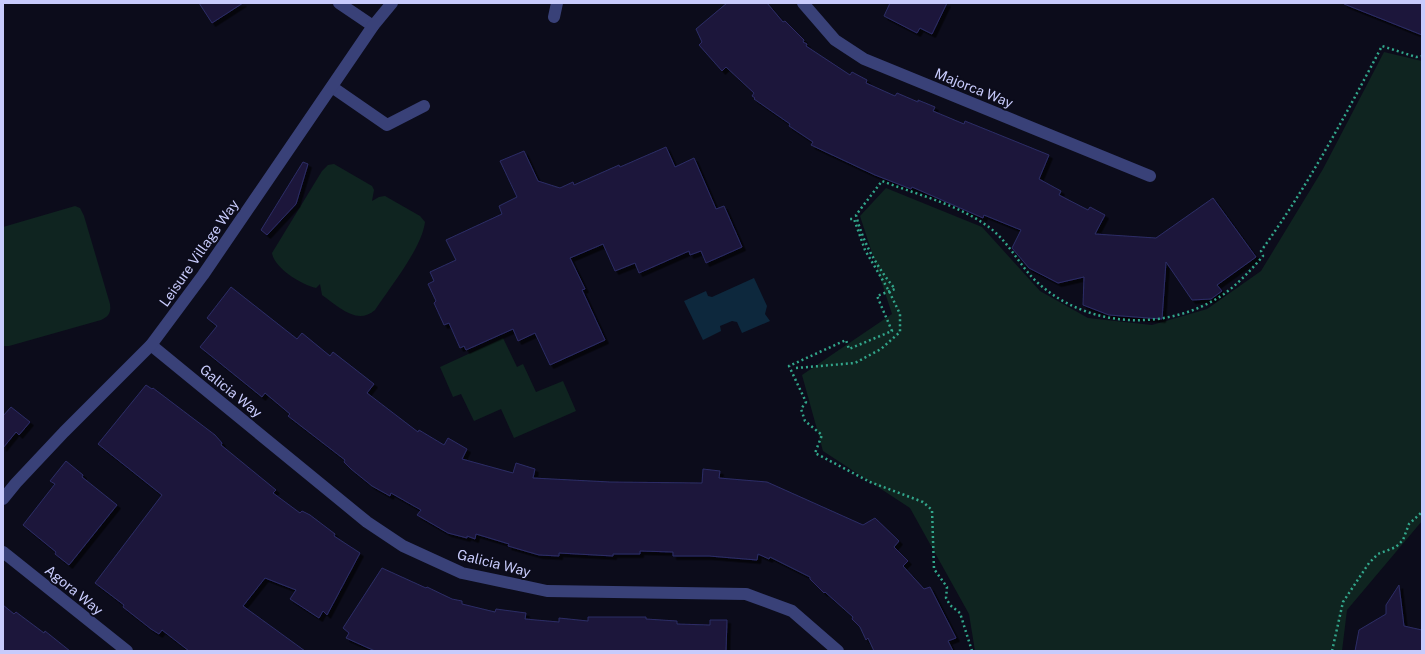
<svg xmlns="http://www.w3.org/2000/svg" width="1425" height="654" viewBox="0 0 1425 654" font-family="'Public Sans',sans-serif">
<defs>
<filter id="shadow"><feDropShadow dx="3.5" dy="3.5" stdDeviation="0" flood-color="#0009"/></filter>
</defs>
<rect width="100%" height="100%" fill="#0c0c1b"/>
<!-- green -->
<g fill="#0f2420">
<path d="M 1384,52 L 1422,61 L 1422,521 L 1347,610 L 1342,651 L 975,651 L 969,614 L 910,508 L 823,451 L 802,375 L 892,314 L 860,216 L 886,188 L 982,227 L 1040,291 L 1088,318 L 1152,325 L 1207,309 L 1261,271 L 1323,169 Z"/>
<path d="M 334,164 L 372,186 L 374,190 L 372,201 L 379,197 L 385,196 L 420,216 L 425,222 C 422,248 390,287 375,310 C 357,326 338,306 322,295 L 320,284 L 316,288 C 302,285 274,268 272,253 L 322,171 L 328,165 Z"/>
<path d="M 75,206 L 80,208 L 84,216 L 110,304 C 111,313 109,316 101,320 L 9,346 L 3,346 L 3,227 Z"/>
<path d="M 503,338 L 517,367 L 523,364 L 536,392 L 563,381 L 576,411 L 514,438 L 501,409 L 474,421 L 461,394 L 453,397 L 440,367 Z"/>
</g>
<!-- water -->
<path fill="#0d283d" d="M 754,278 L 767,306 L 765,314 L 770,321 L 742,333 L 737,322 L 732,321 L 720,326 L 721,331 L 703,340 L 684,301 L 706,291 L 708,296 L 712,297 Z"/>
<!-- building -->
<g fill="#1a193b" stroke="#2d2c66" filter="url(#shadow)">
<path d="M 199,3 L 243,3 L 212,23 Z"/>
<path d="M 727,3 L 767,3 L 783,22 L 785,21 L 804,40 L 803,42 L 807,44 L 806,46 L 850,75 L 852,72 L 867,80 L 866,83 L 895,96 L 897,93 L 918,102 L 918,100 L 935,107 L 933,111 L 964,124 L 965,121 L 1049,155 L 1039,179 L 1061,191 L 1059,195 L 1088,210 L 1090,207 L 1105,215 L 1095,234 L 1156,238 L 1213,198 L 1256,257 L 1217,285 L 1222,291 L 1211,299 L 1192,300 L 1166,262 L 1162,319 L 1109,315 L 1083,305 L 1084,277 L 1058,283 L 1029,268 L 1012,248 L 1021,230 L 984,215 L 983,218 L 912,187 L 911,189 L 875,175 L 811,145 L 813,142 L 789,126 L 790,124 L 754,99 L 755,98 L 752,96 L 754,93 L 726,67 L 722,71 L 699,45 L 702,42 L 696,29 Z"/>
<path d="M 890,3 L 947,3 L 932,34 L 920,28 L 917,33 L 884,16 Z"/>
<path d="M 1344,3 L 1422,3 L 1422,35 L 1344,4 Z"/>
<path d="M 666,147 L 675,167 L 694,158 L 716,209 L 724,206 L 742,247 L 706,263 L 701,251 L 690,255 L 689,251 L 639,273 L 635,263 L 615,271 L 603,244 L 570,258 L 585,289 L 582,290 L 605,340 L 550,365 L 535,333 L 518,341 L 513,329 L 466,350 L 464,346 L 460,348 L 449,323 L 444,325 L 434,303 L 436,301 L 428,284 L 434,281 L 430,272 L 456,260 L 446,240 L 502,214 L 499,206 L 517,197 L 500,161 L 524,151 L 538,181 L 560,188 L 573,182 L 574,185 L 619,165 L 620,167 Z"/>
<path d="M 303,162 L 308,164 L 296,204 L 267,235 L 261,230 Z"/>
<path d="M 231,287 L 297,339 L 302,333 L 330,356 L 333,352 L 374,384 L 367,393 L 418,432 L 419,430 L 444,445 L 448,438 L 467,449 L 462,459 L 513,473 L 516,463 L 535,469 L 533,478 L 610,482 L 702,483 L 703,469 L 720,471 L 719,478 L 767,482 L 863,525 L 875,518 L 899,541 L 894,547 L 908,561 L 903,566 L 924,589 L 930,587 L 956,638 L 948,641 L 953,651 L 874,651 L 868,638 L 866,640 L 860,627 L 852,619 L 853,617 L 825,592 L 824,593 L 810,579 L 810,577 L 770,557 L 769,559 L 758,554 L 757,560 L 709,556 L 673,556 L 673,552 L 640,551 L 640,554 L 613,554 L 613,556 L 559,553 L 559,556 L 539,555 L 508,546 L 509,544 L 476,534 L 475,539 L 467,536 L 467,538 L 448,533 L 417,515 L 421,510 L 391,493 L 390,496 L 372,486 L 351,469 L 344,462 L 345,460 L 288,416 L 290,414 L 265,393 L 262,397 L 200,347 L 217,326 L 207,318 Z"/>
<path d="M 146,385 L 152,389 L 153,388 L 215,435 L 222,443 L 221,445 L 276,490 L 273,493 L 300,513 L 302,511 L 310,515 L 335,534 L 334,536 L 360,553 L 327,615 L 323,611 L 319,618 L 290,599 L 296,590 L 265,578 L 243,606 L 305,651 L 189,651 L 162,630 L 159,634 L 151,629 L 123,607 L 124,605 L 95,583 L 162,495 L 98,444 Z"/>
<path d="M 11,407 L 30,422 L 19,435 L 16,432 L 3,448 L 3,416 Z"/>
<path d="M 66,461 L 83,475 L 82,477 L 117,505 L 69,565 L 55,554 L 56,552 L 23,525 L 55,484 L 50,481 Z"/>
<path d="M 382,568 L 426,588 L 427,587 L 452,599 L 462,601 L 462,604 L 495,612 L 496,609 L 526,613 L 525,619 L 559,622 L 559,618 L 588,621 L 588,617 L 646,617 L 646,619 L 677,621 L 677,624 L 710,625 L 710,620 L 727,620 L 726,651 L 375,651 L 346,638 L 349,633 L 343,628 Z"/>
<path d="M 1399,585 L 1404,626 L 1422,630 L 1422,651 L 1355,651 L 1359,630 L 1386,614 L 1386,605 Z"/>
<path d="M 3,605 L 14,614 L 16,612 L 44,633 L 45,631 L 70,651 L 3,651 Z"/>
</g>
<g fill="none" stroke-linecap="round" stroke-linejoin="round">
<!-- path -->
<g stroke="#32a68b" stroke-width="2.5" stroke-dasharray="2 3" stroke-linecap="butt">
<path d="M 796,368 L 855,363 L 881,349 L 900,332 L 900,314 L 889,291 L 865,250 L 854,219 L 849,219"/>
<path d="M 972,651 L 960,613 L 950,605 L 946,598 L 947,587 L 934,569 L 932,510 L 923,502 L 870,482 L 815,453 L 822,435 L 805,421 L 801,409 L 806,402 L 789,366 L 846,340 L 849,349 L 892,331 L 877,296 L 895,289 C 877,267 863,243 856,215 L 882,181 C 918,195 960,205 990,228 C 1010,243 1020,267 1038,283 C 1089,329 1168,332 1224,294 C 1239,283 1251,270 1263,256 L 1261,251 C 1308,186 1345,116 1382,46 L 1416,57 L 1422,56"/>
<path d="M 1332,651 L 1343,602 L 1369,563 L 1378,554 L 1396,547 L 1403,540 L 1409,524 L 1422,512"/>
</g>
<!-- minor -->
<g stroke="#394178" stroke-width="12">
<path d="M 339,3 L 373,26"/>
<path d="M 803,3 L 835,40 L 864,59 L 1150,176"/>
<path d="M 554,17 L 557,3"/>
<path d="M 332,87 L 387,125 L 424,106"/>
<path d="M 151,345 L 367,522 L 403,546 L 462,573 L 547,591 L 746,594 L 792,611 L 838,651"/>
<path d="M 3,499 L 16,483 L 64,432 L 151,345 L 203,275 L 373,26 L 392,3"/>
<path d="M 3,552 L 127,651"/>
</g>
</g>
<g text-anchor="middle" stroke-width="4" stroke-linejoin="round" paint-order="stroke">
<!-- street labels -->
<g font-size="14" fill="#c8cbfc" stroke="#0c0c1b">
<text transform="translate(974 88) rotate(22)" y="5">Majorca Way</text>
<text transform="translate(199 253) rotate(-55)" y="5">Leisure Village Way</text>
<text transform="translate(231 391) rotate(39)" y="5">Galicia Way</text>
<text transform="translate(494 563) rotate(14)" y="5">Galicia Way</text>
<text transform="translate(74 590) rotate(39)" y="5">Agora Way</text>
</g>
</g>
<!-- border -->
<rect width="1425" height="654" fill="none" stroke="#c8cbfc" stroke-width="8"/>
</svg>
